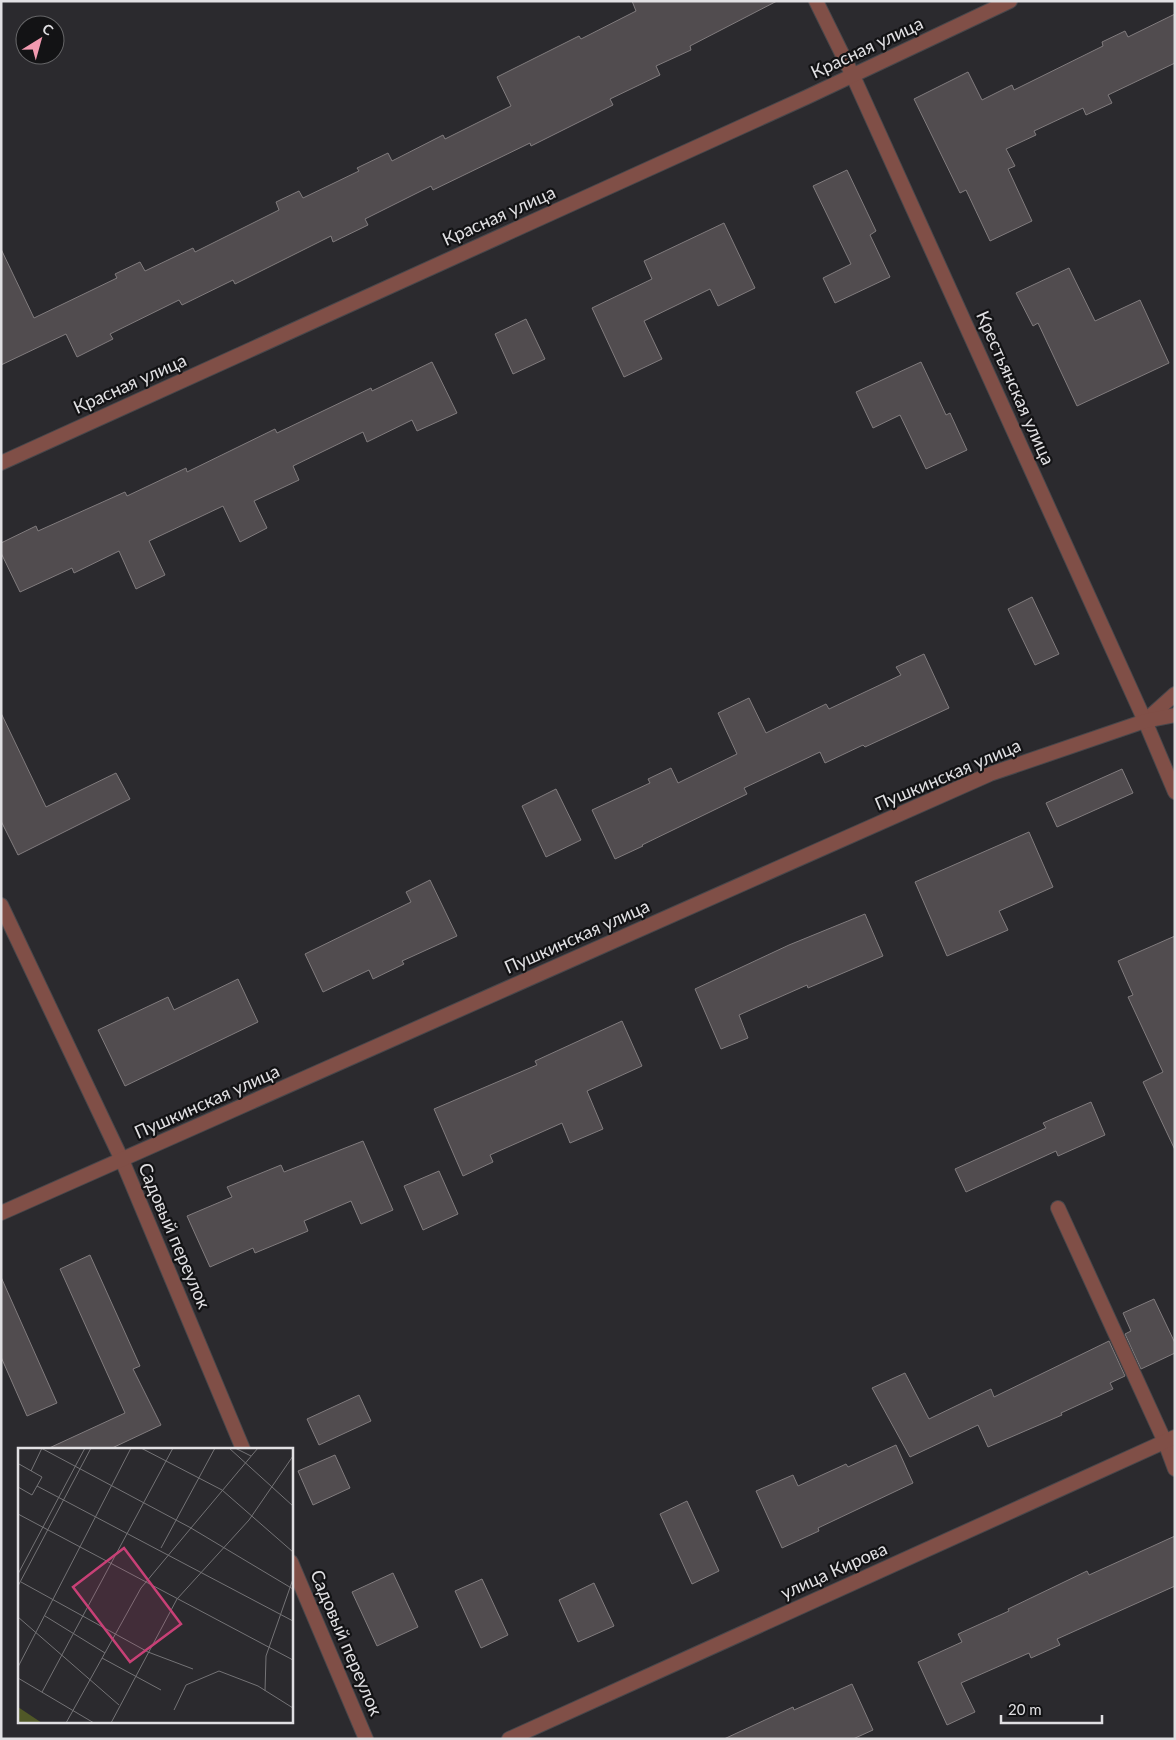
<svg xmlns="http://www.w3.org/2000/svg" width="1176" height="1740" viewBox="0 0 1176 1740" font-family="Lato,sans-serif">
<rect width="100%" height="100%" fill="#2b2a2e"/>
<!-- building -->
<g fill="#514c4f" stroke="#817c7e">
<path d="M 632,1 L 777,1 L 690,46 L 691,50 L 656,66 L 660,75 L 610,99 L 613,105 L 531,146 L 530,143 L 433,190 L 431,186 L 365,219 L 368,225 L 333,242 L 331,236 L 235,284 L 233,280 L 182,305 L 179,300 L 110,334 L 113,339 L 77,357 L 66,334 L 1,365 L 1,249 L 34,318 L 117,278 L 115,274 L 140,262 L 145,271 L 193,248 L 195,252 L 279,210 L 276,202 L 299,191 L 303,198 L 359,171 L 357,168 L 388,153 L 392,161 L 443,135 L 445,139 L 511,106 L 497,77 L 579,36 L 581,39 L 636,11 Z"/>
<path d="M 1175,14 L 1175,63 L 1108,95 L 1112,103 L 1086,115 L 1083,108 L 1034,131 L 1036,135 L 1006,149 L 1015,166 L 1008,169 L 1032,221 L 990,241 L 966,190 L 960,193 L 914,99 L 968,72 L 982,100 L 1012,85 L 1014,90 L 1103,46 L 1102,42 L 1125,31 L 1128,37 Z"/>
<path d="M 847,170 L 876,231 L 870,235 L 890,277 L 835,303 L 823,278 L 851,264 L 813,186 Z"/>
<path d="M 724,223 L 755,288 L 718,306 L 710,289 L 644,321 L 662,359 L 624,377 L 592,308 L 652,279 L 644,261 Z"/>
<path d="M 1069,268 L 1095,321 L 1140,300 L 1169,363 L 1077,406 L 1038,323 L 1033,326 L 1016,293 Z"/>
<path d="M 526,319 L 545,359 L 513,374 L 495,334 Z"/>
<path d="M 432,362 L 457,413 L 417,431 L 412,420 L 367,442 L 363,432 L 293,466 L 299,480 L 254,501 L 267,528 L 240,542 L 223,506 L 149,541 L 165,575 L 136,589 L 119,551 L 74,573 L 72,568 L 20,592 L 1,553 L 1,543 L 36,526 L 38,531 L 125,492 L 127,496 L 186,468 L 187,472 L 275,429 L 277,433 L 371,388 L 372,391 Z"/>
<path d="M 921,362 L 946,415 L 950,413 L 967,450 L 926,469 L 900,415 L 873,428 L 856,392 Z"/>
<path d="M 1032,597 L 1059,654 L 1035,665 L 1008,609 Z"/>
<path d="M 924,654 L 949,708 L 865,747 L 863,745 L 825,763 L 820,752 L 744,788 L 747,794 L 642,845 L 643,846 L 615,859 L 592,810 L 650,783 L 648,779 L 671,768 L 678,783 L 737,754 L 718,713 L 749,698 L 766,733 L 826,704 L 829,709 L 901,675 L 896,667 Z"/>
<path d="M 1,713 L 46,807 L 116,773 L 130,799 L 18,855 L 1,821 Z"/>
<path d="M 1122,769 L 1133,793 L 1057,827 L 1046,803 Z"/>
<path d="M 556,789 L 581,840 L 546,857 L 522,806 Z"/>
<path d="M 1029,832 L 1053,887 L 999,911 L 1008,930 L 947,956 L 915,882 Z"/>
<path d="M 430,880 L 457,936 L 402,961 L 404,964 L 373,979 L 369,970 L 323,992 L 305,954 L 411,902 L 406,892 Z"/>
<path d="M 865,914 L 883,956 L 808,988 L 807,985 L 739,1015 L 748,1038 L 721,1049 L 695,989 L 789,945 Z"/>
<path d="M 1175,936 L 1175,1150 L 1143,1082 L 1163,1072 L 1128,997 L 1133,995 L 1118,961 Z"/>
<path d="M 238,979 L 258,1022 L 125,1086 L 98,1030 L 168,997 L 174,1010 Z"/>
<path d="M 622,1021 L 642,1066 L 587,1091 L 603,1129 L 570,1143 L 562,1123 L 490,1155 L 493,1162 L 463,1176 L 434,1109 L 537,1065 L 535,1061 Z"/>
<path d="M 1091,1102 L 1105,1135 L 1058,1156 L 1056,1151 L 966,1192 L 955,1169 L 1046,1128 L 1043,1123 Z"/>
<path d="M 363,1141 L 393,1210 L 361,1224 L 351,1201 L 304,1221 L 308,1231 L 255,1253 L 253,1248 L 210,1267 L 187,1216 L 232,1197 L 227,1187 L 281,1165 L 284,1172 Z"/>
<path d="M 439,1171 L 458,1214 L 423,1230 L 404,1186 Z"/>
<path d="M 90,1255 L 140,1366 L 133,1369 L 161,1425 L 110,1449 L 47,1449 L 125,1413 L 60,1269 Z"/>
<path d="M 1,1277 L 57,1403 L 27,1416 L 1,1357 Z"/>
<path d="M 1154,1299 L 1175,1343 L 1175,1353 L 1141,1369 L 1125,1334 L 1131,1331 L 1123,1313 Z"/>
<path d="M 1109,1341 L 1125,1376 L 1110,1383 L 1113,1389 L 1061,1413 L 1062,1415 L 988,1447 L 978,1425 L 910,1457 L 872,1388 L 905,1373 L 929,1419 L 991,1389 L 994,1397 Z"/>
<path d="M 359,1395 L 371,1421 L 319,1445 L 307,1419 Z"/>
<path d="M 896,1445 L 913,1483 L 818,1528 L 819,1531 L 782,1548 L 756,1491 L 793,1475 L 798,1486 L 846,1464 L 848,1467 Z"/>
<path d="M 335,1455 L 350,1488 L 313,1505 L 298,1471 Z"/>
<path d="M 687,1501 L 719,1571 L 692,1584 L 660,1514 Z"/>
<path d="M 1175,1536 L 1175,1586 L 1057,1639 L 1060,1645 L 1031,1658 L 1029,1653 L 961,1683 L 975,1712 L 947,1725 L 918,1662 L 962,1642 L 958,1634 L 1009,1611 L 1008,1609 L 1087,1571 L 1089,1575 Z"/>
<path d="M 393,1573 L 418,1627 L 377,1646 L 352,1592 Z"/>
<path d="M 482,1579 L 508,1635 L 481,1648 L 455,1591 Z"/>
<path d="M 594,1583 L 614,1626 L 578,1642 L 559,1600 Z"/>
<path d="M 852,1684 L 873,1730 L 853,1739 L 724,1739 L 793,1707 L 794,1710 Z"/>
</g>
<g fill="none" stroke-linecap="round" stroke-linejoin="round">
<defs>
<g id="service">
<path d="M 1145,721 L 1175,694"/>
<path d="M 1058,1208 L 1165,1442 L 1175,1469"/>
</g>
<g id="minor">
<path d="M 816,1 L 853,76 L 1145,721 L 1175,792"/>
<path d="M 1,463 L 807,97 L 1010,1"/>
<path d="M 1,905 L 122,1160 L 243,1449"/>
<path d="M 1,1213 L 990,774 L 1145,721 L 1175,715"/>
<path d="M 291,1562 L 366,1739"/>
<path d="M 509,1739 L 1175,1437"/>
</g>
</defs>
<!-- service casing -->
<use href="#service" stroke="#48474b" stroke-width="16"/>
<!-- minor casing -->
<use href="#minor" stroke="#48474b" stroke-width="16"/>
<!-- service -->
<use href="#service" stroke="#804f47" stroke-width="14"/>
<!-- minor -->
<use href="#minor" stroke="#804f47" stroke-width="14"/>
</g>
<g text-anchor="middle" stroke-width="4.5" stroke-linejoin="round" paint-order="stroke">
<!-- street labels -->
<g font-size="18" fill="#e1e0e3" stroke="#131315">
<text transform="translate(867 48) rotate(-25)" y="6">Красная улица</text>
<text transform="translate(499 216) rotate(-24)" y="6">Красная улица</text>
<text transform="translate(130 384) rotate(-24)" y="6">Красная улица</text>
<text transform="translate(1015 388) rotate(66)" y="6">Крестьянская улица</text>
<text transform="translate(948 775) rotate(-23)" y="6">Пушкинская улица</text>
<text transform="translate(577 937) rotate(-24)" y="6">Пушкинская улица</text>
<text transform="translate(207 1102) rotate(-24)" y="6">Пушкинская улица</text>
<text transform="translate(174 1236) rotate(67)" y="6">Садовый переулок</text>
<text transform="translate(834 1571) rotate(-24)" y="6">улица Кирова</text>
<text transform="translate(346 1643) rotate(67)" y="6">Садовый переулок</text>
</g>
</g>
<!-- overview -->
<g transform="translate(18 1448)">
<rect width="275" height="275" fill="#2b2a2e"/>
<path d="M 0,259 L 24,275 L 0,275 Z" fill="#505827"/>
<path fill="none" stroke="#747376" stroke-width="1" d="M 23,0 L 173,80 L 240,0M 123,0 L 204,42 L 275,104M 211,0 L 275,58M 217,0 L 233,8M 0,19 L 1,16 L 24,29 L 19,38 L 275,173M 13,23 L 24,0M 0,39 L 14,47 L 19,38M 0,66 L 275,212M 143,100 L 197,0M 0,126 L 67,0M 3,134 L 130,204 L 175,221M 0,138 L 73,0M 27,168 L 87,205M 0,169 L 101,257M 84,210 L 143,242M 0,219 L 113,0M 0,230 L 76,275M 247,243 L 248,208 L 275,131M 24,244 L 155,0M 156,262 L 168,237 L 201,223 L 240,238 L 275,260M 48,275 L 123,140 L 173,80 L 275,141M 93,275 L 159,151 L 231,72 L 275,8"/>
<path fill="#c84076" fill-opacity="0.15" stroke="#c84076" stroke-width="2.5" d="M 106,100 L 163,176 L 112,214 L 55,139 Z"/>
<rect width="275" height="275" fill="none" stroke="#e1e0e3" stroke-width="2.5"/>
</g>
<!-- border -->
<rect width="1176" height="1740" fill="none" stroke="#e1e0e3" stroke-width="5"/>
<!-- north arrow -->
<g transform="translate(40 40) rotate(37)"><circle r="24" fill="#131315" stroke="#656567"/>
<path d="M0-4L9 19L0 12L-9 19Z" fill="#f29ab0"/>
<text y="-8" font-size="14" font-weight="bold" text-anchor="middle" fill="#e1e0e3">С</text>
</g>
<!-- scale -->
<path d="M1001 1715v8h101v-8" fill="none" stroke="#e1e0e3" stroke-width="2.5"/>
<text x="1008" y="1715" font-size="15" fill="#e1e0e3" stroke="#131315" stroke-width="4" paint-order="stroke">20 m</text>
</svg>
